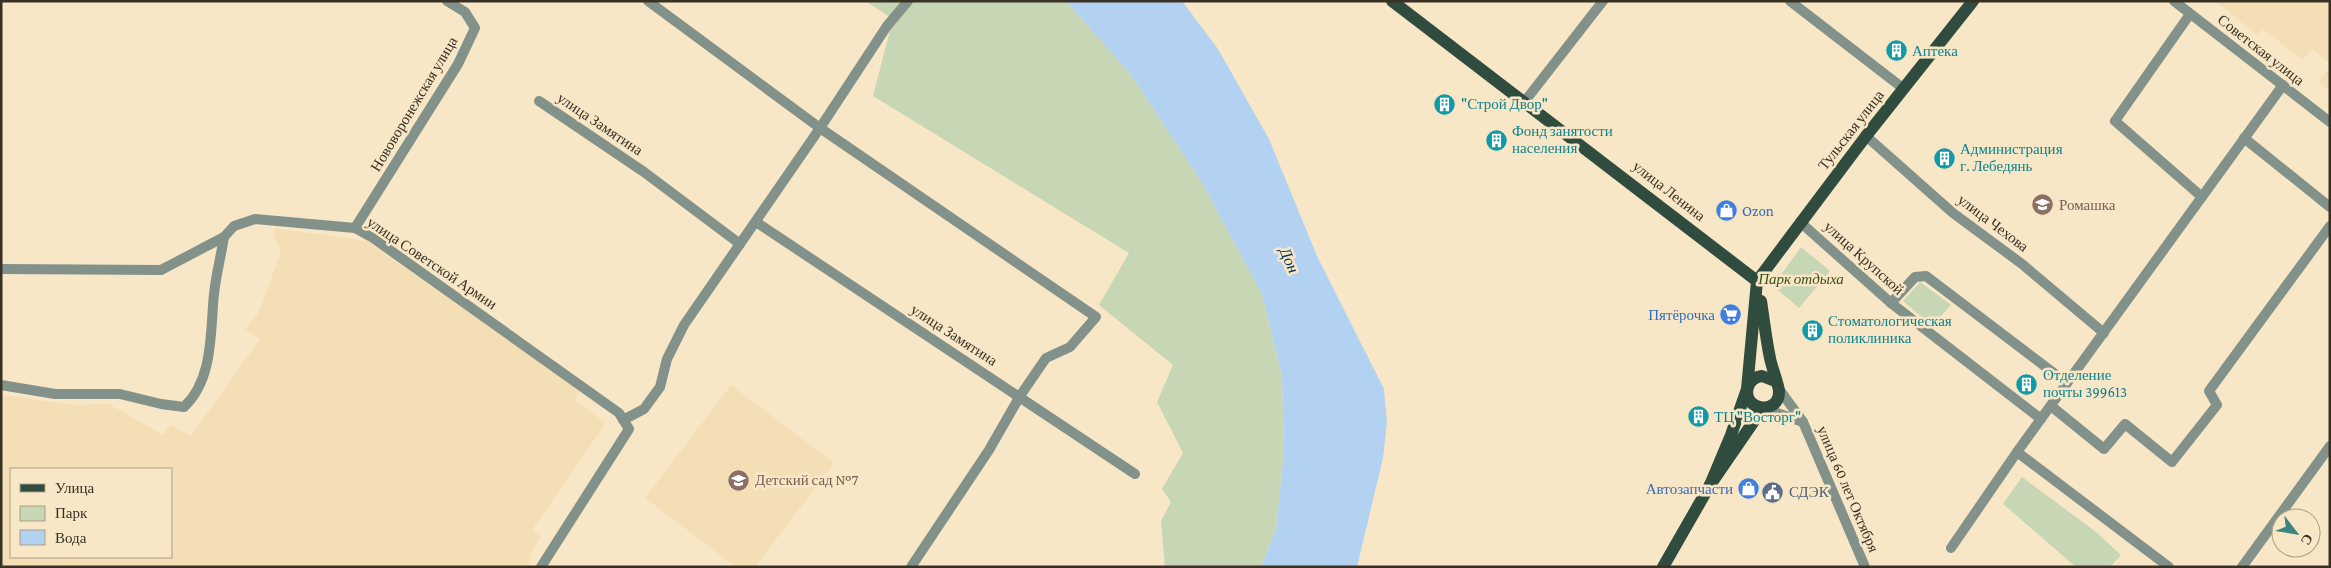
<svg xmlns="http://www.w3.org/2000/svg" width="2331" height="568" viewBox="0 0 2331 568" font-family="'Crimson Pro',serif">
<rect width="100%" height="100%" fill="#f8e7c6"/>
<!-- built -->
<g fill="#f4deb6" fill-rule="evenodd">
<path d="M 2215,1 L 2330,1 L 2330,64 L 2312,49 L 2303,60 L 2263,29 L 2257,35 Z"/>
<path d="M 2330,67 L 2330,92 L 2318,82 Z"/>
<path d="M 274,228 L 367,241 L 580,391 L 574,400 L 606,423 L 532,530 L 541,537 L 531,552 L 528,567 L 1,567 L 1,395 L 74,405 L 109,404 L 163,435 L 170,425 L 191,436 L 260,339 L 245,329 L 259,312 L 281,252 L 274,235 ZM 11,469 L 171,469 L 171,557 L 11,557 Z"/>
<path d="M 731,385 L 834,463 L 755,567 L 736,567 L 645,498 Z"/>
</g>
<!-- green -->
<g fill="#c7d6b4">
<path d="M 865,1 L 1066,1 L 1132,76 L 1202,183 L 1262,294 L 1282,376 L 1284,451 L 1276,529 L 1261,567 L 1165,567 L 1161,521 L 1171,502 L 1162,489 L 1183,453 L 1157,402 L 1173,365 L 1099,305 L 1129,253 L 873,96 L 893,19 Z"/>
<path d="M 1801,247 L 1830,271 L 1799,308 L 1773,286 Z"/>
<path d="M 1920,282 L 1951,305 L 1932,326 L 1903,301 Z"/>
<path d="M 2022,477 L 2096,532 L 2121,555 L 2110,567 L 2076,567 L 2003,504 Z"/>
</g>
<!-- water -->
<path fill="#b3d2f2" d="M 1066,1 L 1182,1 L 1218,49 L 1269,139 L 1317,256 L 1384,389 L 1387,423 L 1383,458 L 1357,567 L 1261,567 L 1276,529 L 1284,451 L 1282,376 L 1262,294 L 1202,183 L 1132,76 Z"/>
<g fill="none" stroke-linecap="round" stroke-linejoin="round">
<!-- minor -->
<g stroke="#82928a" stroke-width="10">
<path d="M 908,1 L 887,26 L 820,128 L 1096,317 L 1070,347 L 1046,358 L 1020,396 L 989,450 L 911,567"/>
<path d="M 1790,1 L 1904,89"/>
<path d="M 2174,1 L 2330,122"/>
<path d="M 2190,14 L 2115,121 L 2202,197"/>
<path d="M 539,101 L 644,172 L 740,244"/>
<path d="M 1525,101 L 1603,1"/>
<path d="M 1866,136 L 1953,213 L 2022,264 L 2104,333"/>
<path d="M 2244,138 L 2330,207"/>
<path d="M 756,222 L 1135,474"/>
<path d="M 1800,222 L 1891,303 L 2041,419"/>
<path d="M 355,228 L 458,64 L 475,28 L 465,12 L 447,1"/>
<path d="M 1,269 L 161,270 L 224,237 L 234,226 L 255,219 L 355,228 L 373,238 L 619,413 L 629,429 L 541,567"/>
<path d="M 1891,303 L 1915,277 L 1926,276 L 2067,383"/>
<path d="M 1,385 L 55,394 L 120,394 L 161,404 L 184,407 C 214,379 210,331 214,294 C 216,275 221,256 224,237"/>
<path d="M 1779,389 L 1803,422 L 1865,567"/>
<path d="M 2051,406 L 2104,449 L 2125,424 L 2172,462 L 2217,405 L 2209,391 L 2330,226"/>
<path d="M 1763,408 L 1803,422"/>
<path d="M 623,420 L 644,409 L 660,387 L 667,359 L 684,325 L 820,128 L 648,1"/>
<path d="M 2017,452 L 2169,567"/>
<path d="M 1951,548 L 2017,452 L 2283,85"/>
<path d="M 2242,567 L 2330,446"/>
</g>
<!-- major -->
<g stroke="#304c3f" stroke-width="12">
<path d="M 1392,1 L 1757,281"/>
<path d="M 1761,301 C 1764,320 1766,339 1770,358 C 1771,365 1779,386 1779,391 C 1780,416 1741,411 1748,387 C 1750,380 1755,377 1762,376 L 1775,381"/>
<path d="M 1710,485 L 1731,435 L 1747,389 L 1757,281 L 1866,136 L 1973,1"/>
<path d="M 1663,567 L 1710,485 L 1763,408"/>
</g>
</g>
<!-- icons -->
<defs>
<symbol id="building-disc" viewBox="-11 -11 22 22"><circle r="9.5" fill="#0f9aa8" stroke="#f8e7c6"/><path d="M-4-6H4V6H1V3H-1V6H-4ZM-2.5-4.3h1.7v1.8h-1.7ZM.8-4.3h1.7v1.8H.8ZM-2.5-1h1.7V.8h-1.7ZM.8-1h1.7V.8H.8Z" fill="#fff"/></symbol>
<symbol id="school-disc" viewBox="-11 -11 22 22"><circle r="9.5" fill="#8d6e63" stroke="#f8e7c6"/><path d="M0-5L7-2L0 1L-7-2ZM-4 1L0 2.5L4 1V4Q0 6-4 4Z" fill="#fff"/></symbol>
<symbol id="shop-disc" viewBox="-11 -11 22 22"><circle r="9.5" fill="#3f7fe0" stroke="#f8e7c6"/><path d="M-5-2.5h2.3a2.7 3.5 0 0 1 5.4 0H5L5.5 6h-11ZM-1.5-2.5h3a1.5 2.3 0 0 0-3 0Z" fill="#fff"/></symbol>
<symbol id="supermarket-disc" viewBox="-11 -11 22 22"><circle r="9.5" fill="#3f7fe0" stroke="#f8e7c6"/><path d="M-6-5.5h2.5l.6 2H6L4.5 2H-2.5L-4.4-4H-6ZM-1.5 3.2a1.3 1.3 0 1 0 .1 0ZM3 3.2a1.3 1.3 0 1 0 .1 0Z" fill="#fff"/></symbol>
<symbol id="civic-disc" viewBox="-11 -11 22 22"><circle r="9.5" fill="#5c6f8a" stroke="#f8e7c6"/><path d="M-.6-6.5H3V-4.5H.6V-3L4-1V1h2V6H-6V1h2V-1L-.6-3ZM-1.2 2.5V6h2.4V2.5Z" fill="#fff"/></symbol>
</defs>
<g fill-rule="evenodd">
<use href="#building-disc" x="1884" y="38" width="25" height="25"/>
<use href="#building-disc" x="1432" y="92" width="25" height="25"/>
<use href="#building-disc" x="1484" y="128" width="25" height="25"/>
<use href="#building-disc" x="1932" y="146" width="25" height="25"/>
<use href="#school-disc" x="2030" y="192" width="25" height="25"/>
<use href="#shop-disc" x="1714" y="198" width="25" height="25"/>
<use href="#supermarket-disc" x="1718" y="302" width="25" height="25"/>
<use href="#building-disc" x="1800" y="318" width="25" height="25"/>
<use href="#building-disc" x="2014" y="372" width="25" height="25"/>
<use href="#building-disc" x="1686" y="404" width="25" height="25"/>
<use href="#school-disc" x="726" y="468" width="25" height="25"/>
<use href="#shop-disc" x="1736" y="476" width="25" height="25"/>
<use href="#civic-disc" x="1760" y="480" width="25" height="25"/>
</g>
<g text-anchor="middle" stroke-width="5" stroke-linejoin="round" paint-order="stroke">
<!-- street labels -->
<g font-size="15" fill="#383124" stroke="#f8e7c6">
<text transform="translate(2261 50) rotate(38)" y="5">Советская улица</text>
<text transform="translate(414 104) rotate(-59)" y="5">Нововоронежская улица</text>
<text transform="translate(600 124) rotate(34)" y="5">улица Замятина</text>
<text transform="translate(1851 130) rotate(-52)" y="5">Тульская улица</text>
<text transform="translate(1669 191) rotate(38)" y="5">улица Ленина</text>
<text transform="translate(1993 223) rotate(37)" y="5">улица Чехова</text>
<text transform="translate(1864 258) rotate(42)" y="5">улица Крупской</text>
<text transform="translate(432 263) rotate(34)" y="5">улица Советской Армии</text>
<text transform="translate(954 335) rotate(33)" y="5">улица Замятина</text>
<text transform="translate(1848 489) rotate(67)" y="5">улица 60 лет Октября</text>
</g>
<!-- culture labels -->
<g font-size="15" fill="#0d838f" stroke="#f8e7c6" text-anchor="start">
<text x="1912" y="56">Аптека</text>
<text x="1461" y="109">"Строй Двор"</text>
<text x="1512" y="136">Фонд занятости<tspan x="1512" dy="17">населения</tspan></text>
<text x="1960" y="154">Администрация<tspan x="1960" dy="17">г. Лебедянь</tspan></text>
<text x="1828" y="326">Стоматологическая<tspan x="1828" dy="17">поликлиника</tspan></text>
<text x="2043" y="380">Отделение<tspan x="2043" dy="17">почты 399613</tspan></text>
<text x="1714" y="422">ТЦ "Восторг"</text>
</g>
<!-- education labels -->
<g font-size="15" fill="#785e54" stroke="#f8e7c6" text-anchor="start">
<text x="2059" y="210">Ромашка</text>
<text x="755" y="485">Детский сад №7</text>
</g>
<!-- shop labels -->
<g font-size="15" fill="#366cbe" stroke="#f8e7c6" text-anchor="end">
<text x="1742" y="216" text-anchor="start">Ozon</text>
<text x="1715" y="320">Пятёрочка</text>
<text x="1733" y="494">Автозапчасти</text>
</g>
<!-- park labels -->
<g font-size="15" font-style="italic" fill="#3c5016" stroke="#f8e7c6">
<text x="1801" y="284">Парк отдыха</text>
</g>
<!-- service labels -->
<g font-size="15" fill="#4e5e75" stroke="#f8e7c6" text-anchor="start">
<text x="1789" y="497">СДЭК</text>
</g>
<!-- water labels -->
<g font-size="16" font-style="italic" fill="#013058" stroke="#f8e7c6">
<text transform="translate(1290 260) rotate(66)" y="6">Дон</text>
</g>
</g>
<!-- border -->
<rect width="2331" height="568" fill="none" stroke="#383124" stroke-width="5"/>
<!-- legend -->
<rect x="10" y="468" width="162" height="90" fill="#f8e7c6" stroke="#ab9e85"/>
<rect x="20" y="484" width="25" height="8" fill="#304c3f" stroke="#ab9e85"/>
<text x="55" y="493" font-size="15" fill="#383124">Улица</text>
<rect x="20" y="506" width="25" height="15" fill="#c7d6b4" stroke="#ab9e85"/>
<text x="55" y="518" font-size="15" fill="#383124">Парк</text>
<rect x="20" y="530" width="25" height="15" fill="#b3d2f2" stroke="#ab9e85"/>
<text x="55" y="543" font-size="15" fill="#383124">Вода</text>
<!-- north arrow -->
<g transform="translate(2296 533) rotate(121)"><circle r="24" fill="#f8e7c6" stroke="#ab9e85"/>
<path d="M0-4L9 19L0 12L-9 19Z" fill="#3c847f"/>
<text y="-8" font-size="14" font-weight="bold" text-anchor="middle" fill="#383124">С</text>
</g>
</svg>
